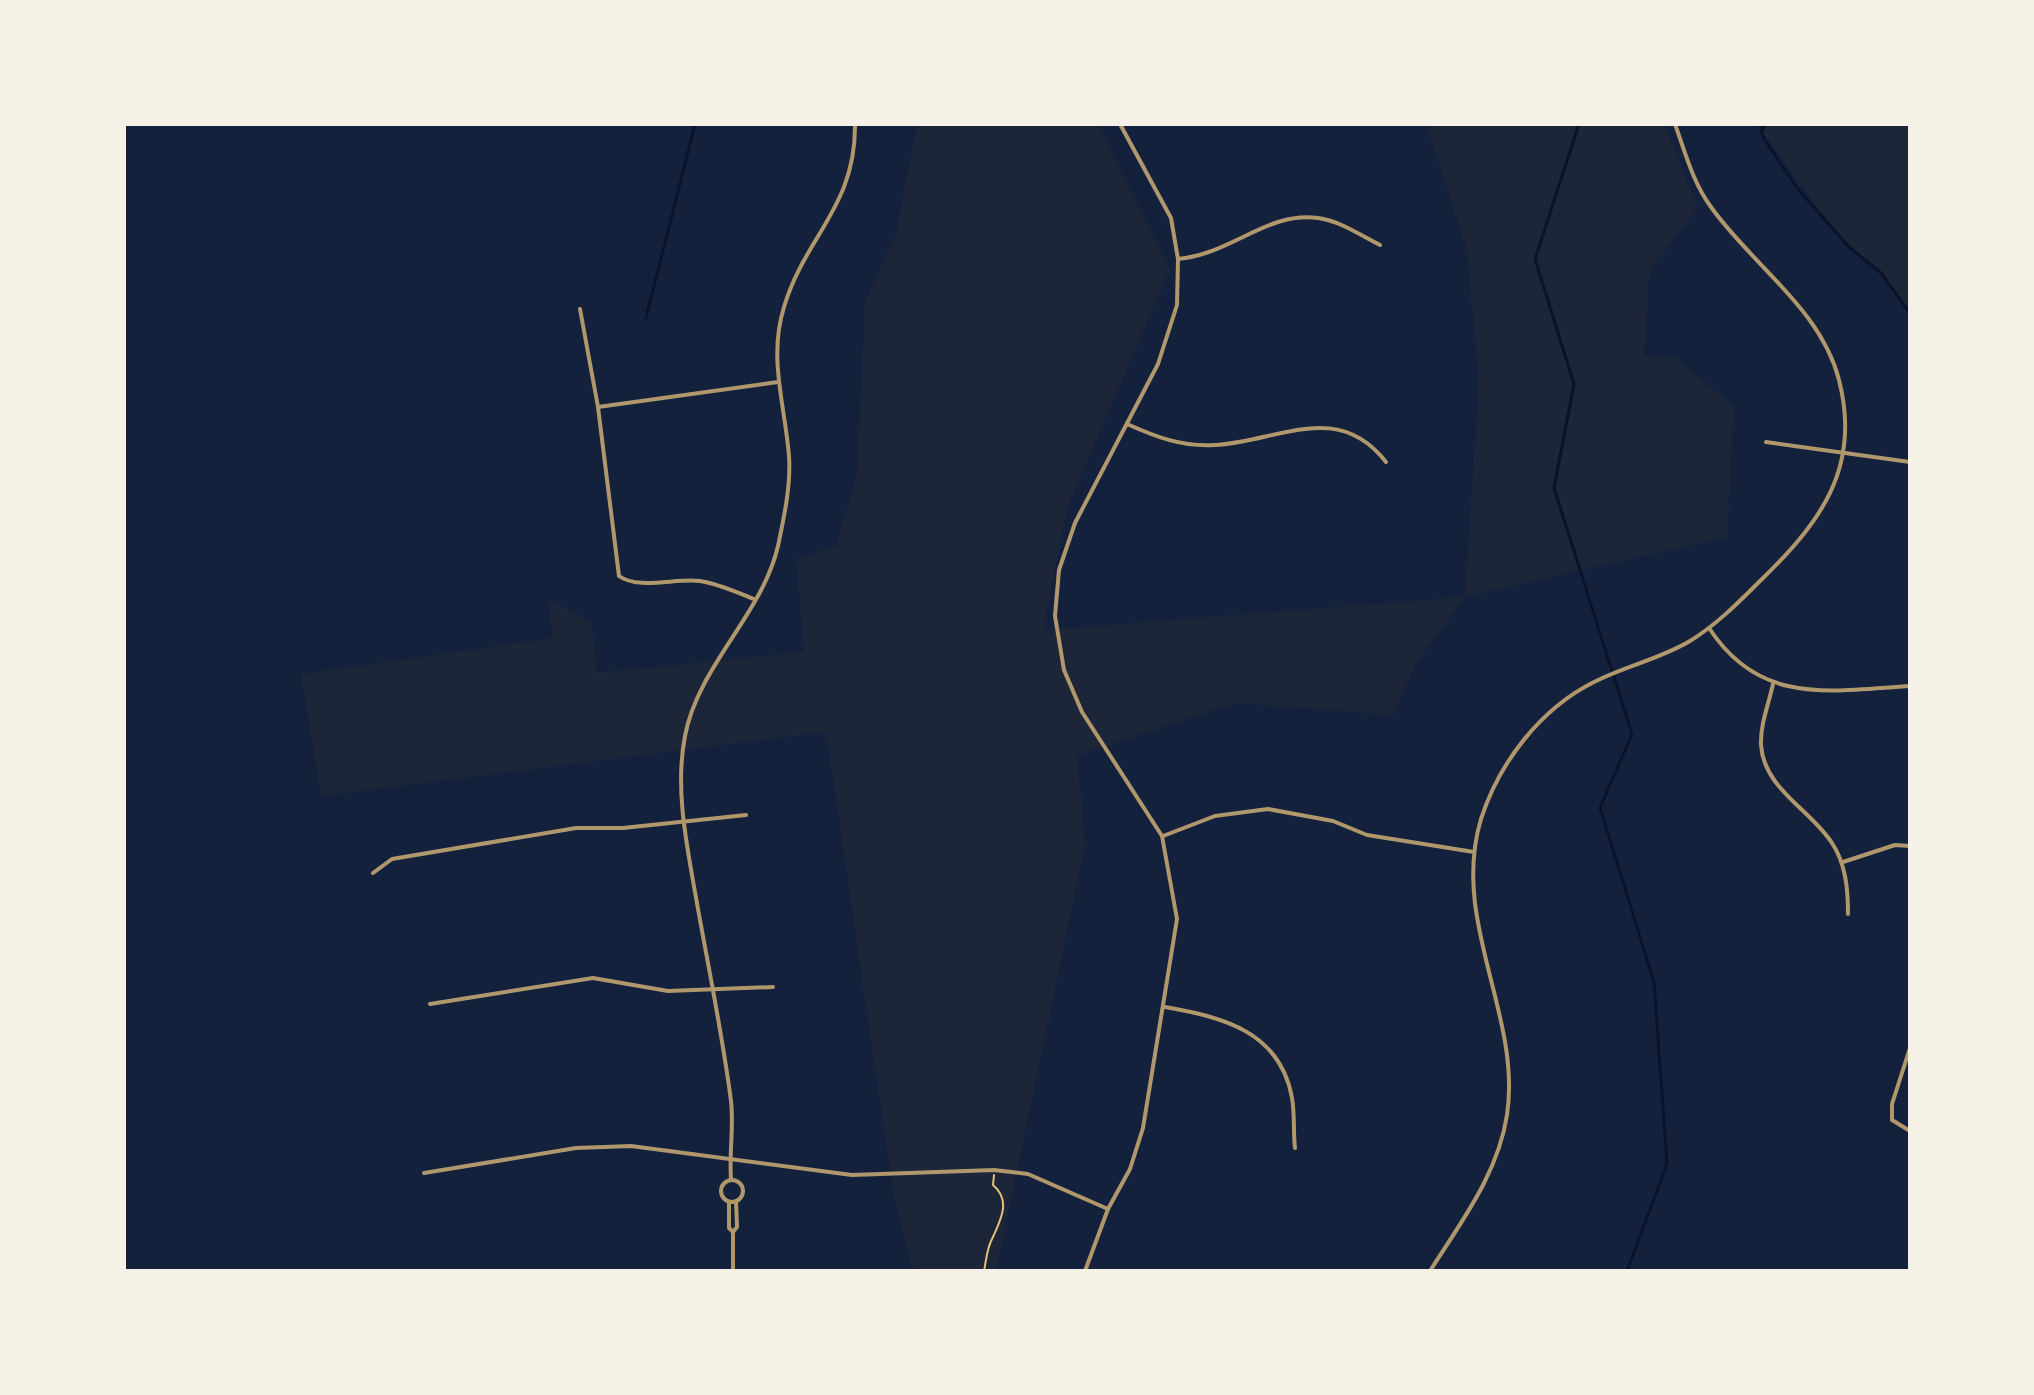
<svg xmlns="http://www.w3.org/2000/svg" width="2034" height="1395" viewBox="0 0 2034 1395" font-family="'Space Grotesk',sans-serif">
<rect width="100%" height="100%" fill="#14213d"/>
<!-- green -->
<g fill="#1d2539">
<path d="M 917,124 L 1098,124 L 1170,269 L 1068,506 L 1043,630 L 1465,597 L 1479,383 L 1467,250 L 1426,124 L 1664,124 L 1698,208 L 1650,269 L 1644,357 L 1675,357 L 1734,407 L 1727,537 L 1465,597 L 1416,663 L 1393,715 L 1236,703 L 1077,756 L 1085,845 L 996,1271 L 913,1271 L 893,1190 L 826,732 L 321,796 L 301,674 L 553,638 L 548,599 L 591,622 L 597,673 L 804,652 L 796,559 L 836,546 L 857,473 L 865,302 L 896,234 Z"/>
<path d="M 1763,124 L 1910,124 L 1910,314 L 1881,273 L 1840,237 L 1762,131 Z"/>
</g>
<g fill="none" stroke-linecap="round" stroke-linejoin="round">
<!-- stream -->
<g stroke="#0b132b" stroke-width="3">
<path d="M 1579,124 L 1535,259 L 1574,384 L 1554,488 L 1632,734 L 1600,808 L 1654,982 L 1667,1164 L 1627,1271"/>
<path d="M 1760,124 L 1763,137 L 1797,188 L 1849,247 L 1881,273 L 1910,313"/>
<path d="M 1762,131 L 1766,124"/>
<path d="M 646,318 L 695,124"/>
</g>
<!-- path -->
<path stroke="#e5c07b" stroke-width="2" d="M 984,1271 C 986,1261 987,1248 992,1239 C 1000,1221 1012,1201 993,1185 L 994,1175"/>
<!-- minor -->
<g stroke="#b1986c" stroke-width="4">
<path d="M 1178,259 C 1232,254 1267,211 1318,218 C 1340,221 1360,235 1380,245"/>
<path d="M 580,309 L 598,407 L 619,576 C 638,590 676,578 700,581 C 719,584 736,592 754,599"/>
<path d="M 598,407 L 778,382"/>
<path d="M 1127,424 C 1156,437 1182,447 1215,445 C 1277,442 1337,399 1386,462"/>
<path d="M 1766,442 L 1910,462"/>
<path d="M 1709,628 C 1760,706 1830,691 1910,686"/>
<path d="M 1773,684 C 1769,703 1760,725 1761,745 C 1764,789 1810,809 1832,843 C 1846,864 1848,890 1848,914"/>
<path d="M 1163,836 L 1215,816 L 1268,809 L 1333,821 L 1367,835 L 1474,852"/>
<path d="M 1843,862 L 1895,845 L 1910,846"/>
<path d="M 373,873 L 392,859 L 576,828 L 623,828 L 746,815"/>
<path d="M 430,1004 L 593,978 L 668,991 L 773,987"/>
<path d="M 1165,1007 C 1222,1017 1280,1031 1292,1098 C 1295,1114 1293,1132 1295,1148"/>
<path d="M 1910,1048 L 1892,1104 L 1892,1120 L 1910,1131"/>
<path d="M 424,1173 L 576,1148 L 631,1146 L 852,1175 L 994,1170 L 1028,1174 L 1108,1209"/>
<path d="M 731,1179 C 729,1153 734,1127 731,1101 C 722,1031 707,961 695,892 C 686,841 675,787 685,736 C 698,666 762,615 778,546 C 784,517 791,486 789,456 C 785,405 768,358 784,307 C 805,236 856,207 855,124"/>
<circle cx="732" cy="1191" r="11"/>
<path d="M 729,1202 L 729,1228 L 733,1232 L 737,1227 L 736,1201"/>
<path d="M 733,1232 L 733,1271"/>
<path d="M 1085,1271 L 1108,1209 L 1130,1169 L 1143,1128 L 1177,919 L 1162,836 L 1082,712 L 1064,670 L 1055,616 L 1059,570 L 1075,523 L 1158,364 L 1177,305 L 1178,259 L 1171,218 L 1120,124"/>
<path d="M 1430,1271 C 1461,1222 1498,1174 1507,1115 C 1522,1015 1450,922 1481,819 C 1499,763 1540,709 1594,682 C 1625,666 1660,659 1690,641 C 1716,625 1738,603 1759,582 C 1819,524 1862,469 1839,380 C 1821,309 1752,265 1711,207 C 1693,183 1685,152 1675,124"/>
</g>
</g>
<!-- border -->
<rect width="2034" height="1395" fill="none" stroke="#f6f1e7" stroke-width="252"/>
</svg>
